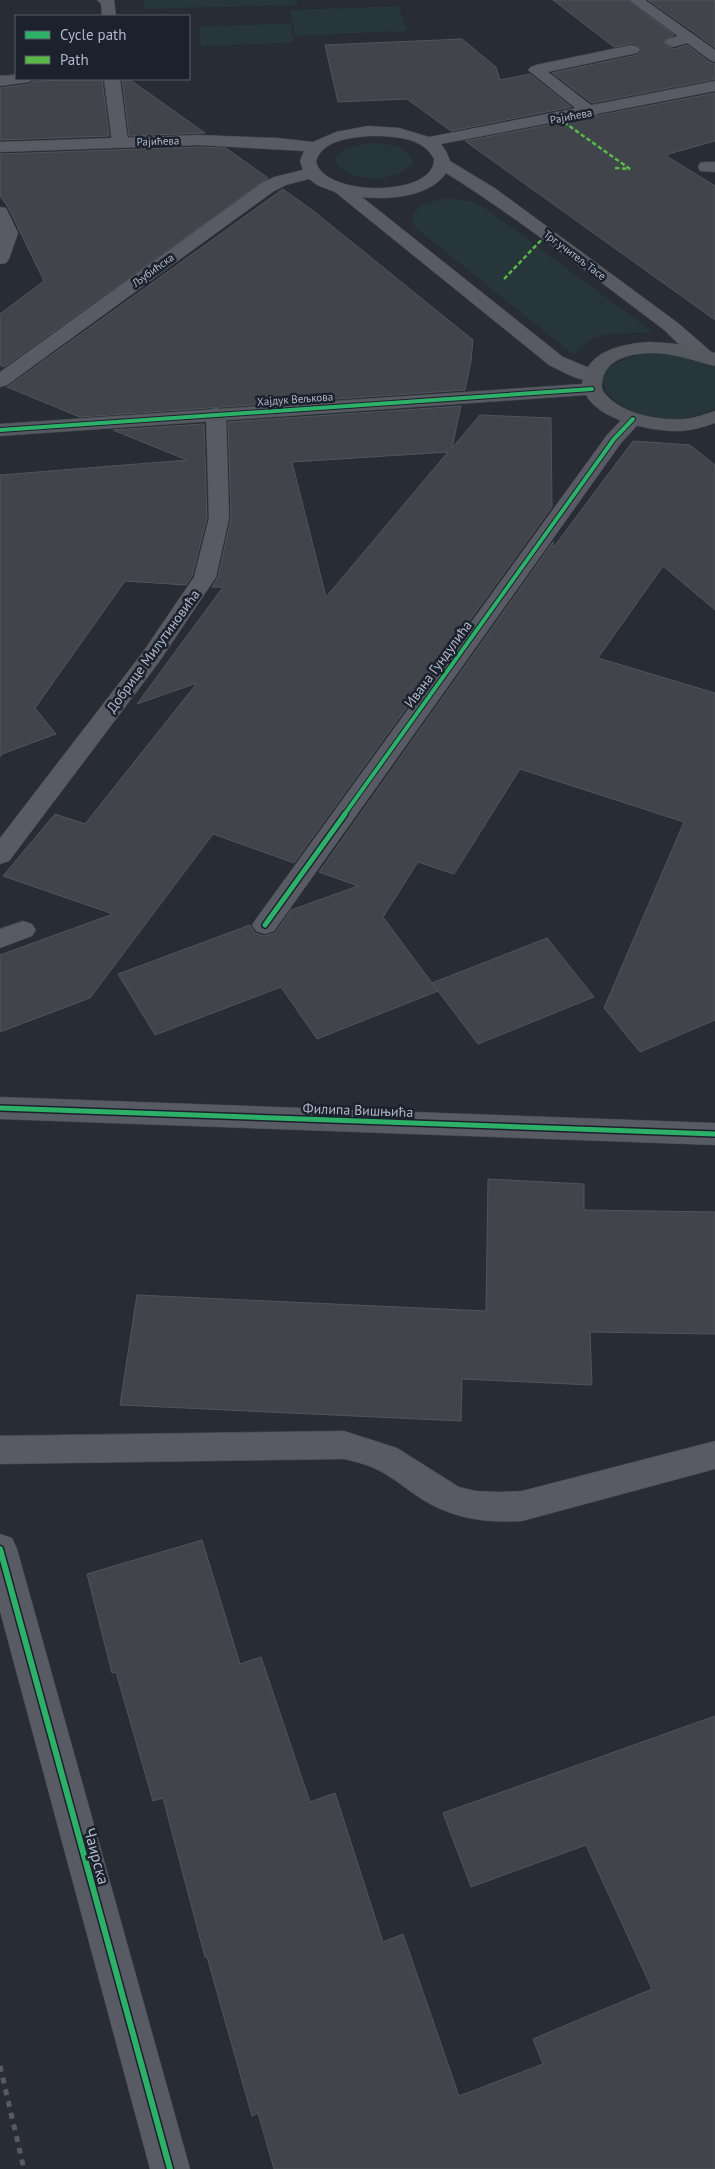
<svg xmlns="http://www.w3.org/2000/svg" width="715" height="2169" viewBox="0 0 715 2169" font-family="'PT Sans',sans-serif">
<rect width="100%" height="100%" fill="#282c34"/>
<!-- green -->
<g fill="#26363a">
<path d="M 144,0 L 297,0 L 297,5 L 144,9 Z"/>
<path d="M 399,6 L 407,31 L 295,36 L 290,10 Z"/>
<path d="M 291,23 L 294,43 L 201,46 L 199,27 Z"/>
<path d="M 373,143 C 388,144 407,145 413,161 C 403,182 354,184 340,167 C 324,150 363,144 373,143 Z"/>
<path d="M 445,198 L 474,202 L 485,208 L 653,332 L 607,334 L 589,340 L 574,355 L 416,228 L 412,220 L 413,213 L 421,205 Z"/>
<path d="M 654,352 L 675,352 L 715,367 L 715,408 C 647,448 538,368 654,352 Z"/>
</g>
<!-- building -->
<g fill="#41444b" stroke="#50545c" fill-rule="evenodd">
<path d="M 553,0 L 627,0 L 674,35 L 664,41 L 667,46 L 674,49 L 687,45 L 709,62 L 715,64 L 715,79 L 592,103 L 552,73 L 637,55 L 642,50 L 633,43 L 614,47 Z"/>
<path d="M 648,0 L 715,0 L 715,48 L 695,33 Z"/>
<path d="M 462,39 L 496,67 L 500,80 L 530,74 L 571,107 L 451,131 L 407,99 L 338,102 L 325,45 Z"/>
<path d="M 67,79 L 102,79 L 109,136 L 0,140 L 0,88 L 29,84 L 32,82 Z"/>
<path d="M 122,79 L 129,79 L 205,133 L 129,136 Z"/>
<path d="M 715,93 L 715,141 L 665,155 L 715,186 L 715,320 L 465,141 Z"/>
<path d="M 198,147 L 226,148 L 268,178 L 4,367 L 0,365 L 0,314 L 44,281 L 8,207 L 0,196 L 0,154 Z"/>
<path d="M 283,189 L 316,213 L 473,340 L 471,361 L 465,390 L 80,417 L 7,387 Z"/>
<path d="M 461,406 L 452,448 L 480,415 L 551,418 L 552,507 L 294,863 L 213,834 L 90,998 L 0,1032 L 0,955 L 113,914 L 3,876 L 55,814 L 85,824 L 197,683 L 137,704 L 223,587 L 212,587 L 218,577 L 231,518 L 228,422 ZM 448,452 L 326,597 L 292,462 Z"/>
<path d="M 204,424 L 207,518 L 192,576 L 186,585 L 125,581 L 35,708 L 56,734 L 2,754 L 0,757 L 0,475 L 187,460 L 113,430 Z"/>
<path d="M 633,441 L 690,445 L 715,465 L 715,610 L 663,566 L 598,658 L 715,693 L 715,1020 L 640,1052 L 604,1008 L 684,822 L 520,769 L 454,874 L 418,862 L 383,917 L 438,991 L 317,1039 L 281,987 L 155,1035 L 118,974 L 250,925 L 255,933 L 264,936 L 275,933 L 291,910 L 358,886 L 319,872 L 553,542 L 553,548 Z"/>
<path d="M 547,938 L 594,997 L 478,1044 L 432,983 Z"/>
<path d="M 488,1179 L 584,1184 L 584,1210 L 715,1212 L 715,1334 L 590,1332 L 592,1385 L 462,1379 L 461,1421 L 120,1405 L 137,1295 L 486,1311 Z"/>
<path d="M 202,1540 L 240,1664 L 261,1657 L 310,1802 L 335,1793 L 383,1942 L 403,1934 L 459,2096 L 543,2064 L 533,2039 L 652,1989 L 586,1845 L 471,1887 L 443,1813 L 715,1716 L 715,2169 L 274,2169 L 258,2113 L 252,2116 L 207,1957 L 205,1957 L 163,1798 L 153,1801 L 116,1672 L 112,1673 L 87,1574 Z"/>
</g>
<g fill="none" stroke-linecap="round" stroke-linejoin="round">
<defs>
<g id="lane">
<path d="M 97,0 L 114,0 L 116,16 L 102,16 L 101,4 Z"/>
<path d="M 689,33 L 694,35 L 697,38 L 694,41 L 673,47 L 668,45 L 665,42 L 668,39 Z"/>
<path d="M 632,45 L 637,47 L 640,50 L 637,53 L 548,72 L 596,109 L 598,112 L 596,115 L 584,115 L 528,70 L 531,67 L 536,65 Z"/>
<path d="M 16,75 L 16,79 L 32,79 L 29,82 L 0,86 L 0,76 Z"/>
<path d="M 104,79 L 120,79 L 128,142 L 126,145 L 114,145 L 112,142 Z"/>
<path d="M 0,207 L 6,208 L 18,233 L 9,259 L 6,263 L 0,264 Z"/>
<path d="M 23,921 L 32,924 L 36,930 L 32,936 L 0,948 L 0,929 Z"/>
<path d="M 344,1431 L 397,1448 L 459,1487 L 476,1491 L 499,1492 L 522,1491 L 715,1441 L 715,1469 L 522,1521 C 491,1523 461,1520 432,1505 C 414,1496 399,1481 380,1471 C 369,1465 357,1462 344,1459 L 0,1464 L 0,1436 Z"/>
</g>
<g id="street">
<path d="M 629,0 L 645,0 L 715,50 L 715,62 L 710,60 Z"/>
<path d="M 715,81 L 715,91 L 441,144 L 446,151 L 450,161 L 496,189 L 678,323 L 709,350 L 711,354 L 709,358 C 691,362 676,340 663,329 C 592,276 521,220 446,173 C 430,197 389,200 362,197 L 563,357 L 599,372 L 602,376 L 599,380 C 582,384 564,372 549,365 L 335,192 L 317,185 L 309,179 L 286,185 L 274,191 L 7,385 L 0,387 L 0,372 L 262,183 L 274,177 L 303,170 L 300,161 L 304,151 L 198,145 L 0,152 L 0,142 L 198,135 L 277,138 L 313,142 L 336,132 L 368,126 L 399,128 L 429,137 ZM 368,136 C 390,136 423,136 434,159 C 435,198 322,197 316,161 C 323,140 349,138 368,136 Z"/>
<path d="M 706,162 L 715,162 L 715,172 L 700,171 L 698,167 L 700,163 Z"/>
<path d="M 216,408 L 223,410 L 226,414 L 229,518 L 216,577 L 159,662 L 9,861 L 0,864 L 0,838 L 143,652 L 194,577 L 209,518 L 206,414 L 209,410 Z"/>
<path d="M 633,413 L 640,415 L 643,419 L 621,443 L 274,931 L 265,934 L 256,931 L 252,925 L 256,919 L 607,435 L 626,415 Z"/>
<path d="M 0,1097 L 715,1123 L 715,1145 L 0,1119 Z"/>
<path d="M 0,1534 L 12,1538 L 17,1549 L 190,2169 L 150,2169 L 0,1611 Z"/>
</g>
<path id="secondary" d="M 649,342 C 671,343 694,345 715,353 L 715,366 C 692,360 672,352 648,353 C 628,354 604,360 602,383 C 601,388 603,392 607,396 C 625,415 661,421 685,419 C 696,418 705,414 715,411 L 715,423 C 704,427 692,430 681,431 C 653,432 600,421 586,395 L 0,436 L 0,424 L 582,384 C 586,351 621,344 649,342 Z"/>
</defs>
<!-- lane casing -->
<use href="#lane" stroke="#44474d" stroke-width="1"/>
<!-- street casing -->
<use href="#street" stroke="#44474d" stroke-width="1"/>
<!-- secondary casing -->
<use href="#secondary" stroke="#44474d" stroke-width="1"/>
<!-- lane -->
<use href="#lane" fill="#585b63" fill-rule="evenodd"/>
<!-- street -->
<use href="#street" fill="#585b63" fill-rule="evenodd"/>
<!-- secondary -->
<use href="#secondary" fill="#575960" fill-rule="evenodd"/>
<!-- rail -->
<path stroke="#575a60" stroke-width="5" stroke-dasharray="6 6" stroke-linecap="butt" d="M 0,2066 L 24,2169"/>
<!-- quiet -->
<g stroke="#58b947" stroke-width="2.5" stroke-dasharray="4.5 2.5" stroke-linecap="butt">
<path d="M 558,118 L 630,169"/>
<path d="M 615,168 L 630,169"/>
<path d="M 504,279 L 547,234"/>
</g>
<defs>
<g id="cycleway-far2">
<path d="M 0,430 L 592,389"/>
<path d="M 344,815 L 614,439 L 633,419"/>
</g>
<g id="cycleway-far1">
<path d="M 265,925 L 345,814"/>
<path d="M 0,1108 L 715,1134"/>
</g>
<path id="cycleway" d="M 0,1549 L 170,2169"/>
</defs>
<!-- cycleway-far2 casing -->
<use href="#cycleway-far2" stroke="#1c212e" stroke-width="6"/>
<!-- cycleway-far1 casing -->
<use href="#cycleway-far1" stroke="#1c212e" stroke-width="8"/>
<!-- cycleway casing -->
<use href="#cycleway" stroke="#1c212e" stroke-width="9"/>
<!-- cycleway-far2 -->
<use href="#cycleway-far2" stroke="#2db169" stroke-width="4"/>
<!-- cycleway-far1 -->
<use href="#cycleway-far1" stroke="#2db169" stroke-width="5"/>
<!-- cycleway -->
<use href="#cycleway" stroke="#2db169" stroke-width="6"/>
</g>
<g text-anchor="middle" stroke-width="5" stroke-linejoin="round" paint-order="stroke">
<!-- far-street labels -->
<g font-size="11" fill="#b2b7c6" stroke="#1c212e">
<text transform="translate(571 116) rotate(-11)" y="4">Рајићева</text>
<text transform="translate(158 141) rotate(-2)" y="4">Рајићева</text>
<text transform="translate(575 255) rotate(37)" y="4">Трг учитељ Тасе</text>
<text transform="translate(153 270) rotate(-36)" y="4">Љубићска</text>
<text transform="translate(295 399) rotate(-4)" y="4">Хајдук Вељкова</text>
</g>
<!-- street labels -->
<g font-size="14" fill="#b2b7c6" stroke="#1c212e">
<text transform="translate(153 651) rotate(-54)" y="5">Добрице Милутиновића</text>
<text transform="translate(438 664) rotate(-54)" y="5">Ивана Гундулића</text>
<text transform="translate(358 1110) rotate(2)" y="5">Филипа Вишњића</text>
</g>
<!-- near-street labels -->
<g font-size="16" fill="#b2b7c6" stroke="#1c212e">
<text transform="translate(97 1856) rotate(75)" y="6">Чаирска</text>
</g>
</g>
<!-- legend -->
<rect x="15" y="15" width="175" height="65" fill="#1c212e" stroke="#585d6b"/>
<rect x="25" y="31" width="25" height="8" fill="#2db169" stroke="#585d6b"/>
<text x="60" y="40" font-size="15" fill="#b2b7c6">Cycle path</text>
<rect x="25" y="56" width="25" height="8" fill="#58b947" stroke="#585d6b"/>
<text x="60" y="65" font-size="15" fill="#b2b7c6">Path</text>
</svg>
